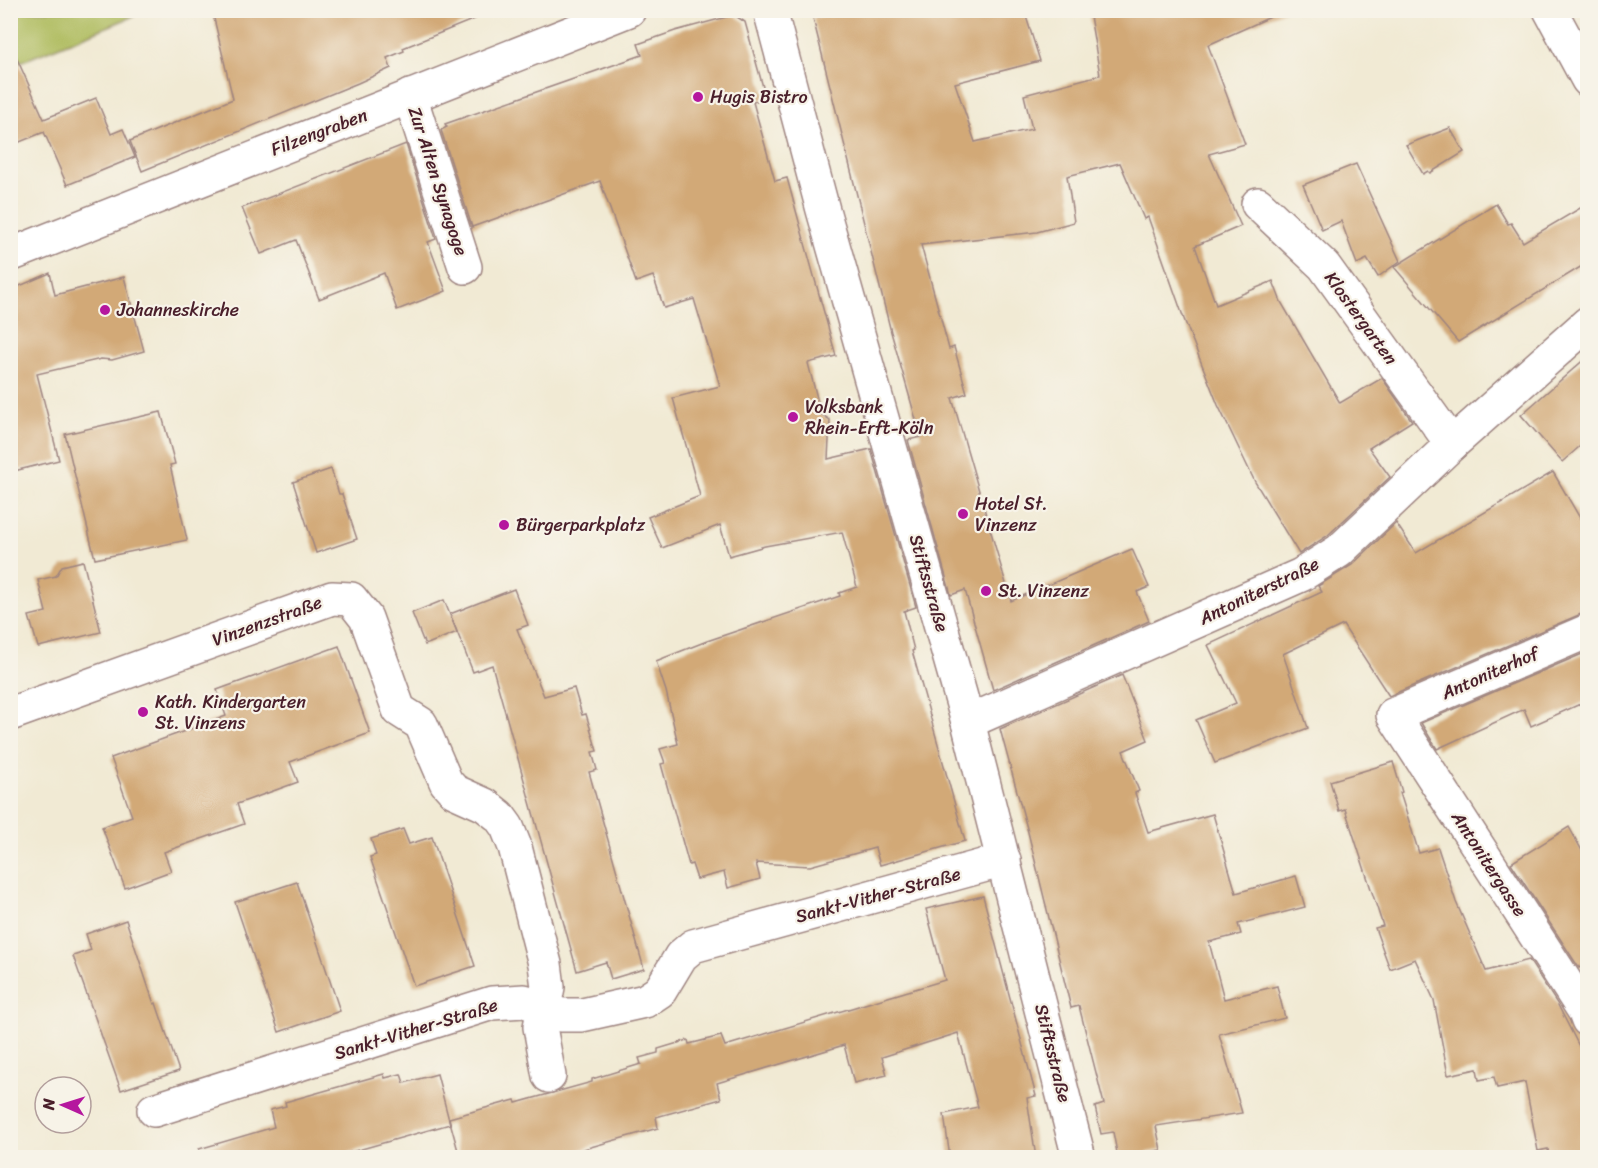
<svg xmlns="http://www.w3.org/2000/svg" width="1598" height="1168" viewBox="0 0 1598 1168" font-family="Sriracha,sans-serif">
<rect width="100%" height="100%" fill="#f7f3e8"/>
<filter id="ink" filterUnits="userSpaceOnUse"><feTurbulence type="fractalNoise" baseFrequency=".0167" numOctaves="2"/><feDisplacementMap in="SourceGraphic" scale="12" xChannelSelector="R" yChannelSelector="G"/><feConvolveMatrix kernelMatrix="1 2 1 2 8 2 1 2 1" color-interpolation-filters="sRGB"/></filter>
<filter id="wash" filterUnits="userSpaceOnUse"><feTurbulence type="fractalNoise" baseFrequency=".008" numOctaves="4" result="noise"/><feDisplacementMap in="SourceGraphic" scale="24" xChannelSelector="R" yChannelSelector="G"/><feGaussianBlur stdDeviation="1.35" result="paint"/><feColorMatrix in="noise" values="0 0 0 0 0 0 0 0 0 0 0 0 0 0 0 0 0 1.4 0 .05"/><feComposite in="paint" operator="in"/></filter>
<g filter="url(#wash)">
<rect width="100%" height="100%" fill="#f1ead4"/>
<!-- green -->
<path fill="#afbc5e" stroke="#7c6e44" stroke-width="1.5" d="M 132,10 L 134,16 L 11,66 L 10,11 Z"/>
<g id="blocks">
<!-- building -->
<g fill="#d2a977">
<path d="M 212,10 L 492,10 L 492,12 L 403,48 L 404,51 L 387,58 L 391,68 L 358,83 L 142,171 L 130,141 L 233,99 Z"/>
<path d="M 851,10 L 1024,10 L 1040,61 L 955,83 L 975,142 L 1032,129 L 1024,95 L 1100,75 L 1089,10 L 1286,10 L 1208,45 L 1245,144 L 1209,154 L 1241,226 L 1195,246 L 1216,305 L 1273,281 L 1281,302 L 1340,403 L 1382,378 L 1412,421 L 1369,448 L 1390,477 L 1327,536 L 1299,554 L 1255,482 L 1218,405 L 1184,319 L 1148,217 L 1144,219 L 1120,163 L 1067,176 L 1074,222 L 1037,232 L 921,245 L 949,349 L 954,347 L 967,393 L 952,398 L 1011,601 L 1132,549 L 1149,587 L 1137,592 L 1149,621 L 993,690 L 965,590 L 951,595 L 908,440 L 921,437 L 891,332 L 813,18 Z"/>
<path d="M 734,15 L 745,22 L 766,98 L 753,102 L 775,181 L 787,178 L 836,356 L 808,363 L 821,414 L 830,420 L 828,459 L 871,449 L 916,607 L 904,611 L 914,650 L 912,651 L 965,841 L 880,865 L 875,848 L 810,866 L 756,863 L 760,879 L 728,888 L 724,872 L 697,879 L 692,864 L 689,865 L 661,764 L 665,763 L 660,749 L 678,744 L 666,691 L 656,661 L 707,641 L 840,596 L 839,593 L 857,587 L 842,532 L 765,546 L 729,556 L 720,525 L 662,548 L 648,517 L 700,496 L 673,398 L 720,386 L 694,299 L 664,308 L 653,276 L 636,282 L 600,181 L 472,227 L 441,130 L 447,127 L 445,124 L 642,55 L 638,44 L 675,31 Z"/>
<path d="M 10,43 L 44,119 L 96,98 L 111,134 L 123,129 L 135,157 L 67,185 L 44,132 L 10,146 Z"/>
<path d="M 1450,128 L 1464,152 L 1430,173 L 1428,171 L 1423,174 L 1406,145 Z"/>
<path d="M 406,144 L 436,239 L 428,242 L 446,291 L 397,310 L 384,273 L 319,299 L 296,240 L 261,254 L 242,208 Z"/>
<path d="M 1356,164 L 1400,261 L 1378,277 L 1367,259 L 1357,264 L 1341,221 L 1322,230 L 1303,185 Z"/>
<path d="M 1496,204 L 1508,224 L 1511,223 L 1523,242 L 1587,204 L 1587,263 L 1458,342 L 1394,267 Z"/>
<path d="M 50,273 L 55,295 L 124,277 L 144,351 L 112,360 L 101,359 L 37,374 L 59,460 L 10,472 L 10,290 Z"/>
<path d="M 1587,357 L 1587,440 L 1562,462 L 1521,415 Z"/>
<path d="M 161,412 L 175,464 L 170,465 L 187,540 L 95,559 L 65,434 Z"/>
<path d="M 331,469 L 339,494 L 342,494 L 357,539 L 316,553 L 293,482 Z"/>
<path d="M 1553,472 L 1587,530 L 1587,613 L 1581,614 L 1389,696 L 1343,625 L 1283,654 L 1308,728 L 1215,763 L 1196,720 L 1236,703 L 1208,645 L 1322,592 L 1318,586 L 1352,565 L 1396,523 L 1416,553 Z"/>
<path d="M 83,561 L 101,632 L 38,647 L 29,616 L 46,612 L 38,580 L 56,576 L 62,566 Z"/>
<path d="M 514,589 L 528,625 L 517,629 L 544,696 L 574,688 L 582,715 L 586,714 L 597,751 L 592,752 L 597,770 L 589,772 L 644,969 L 611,979 L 606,962 L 577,971 L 492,665 L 473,672 L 450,614 Z"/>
<path d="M 444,600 L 457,632 L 425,645 L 412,613 Z"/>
<path d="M 339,646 L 370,733 L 290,762 L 298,782 L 237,804 L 244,824 L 164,852 L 171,871 L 125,888 L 102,827 L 132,816 L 111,758 L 226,716 L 217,690 Z"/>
<path d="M 1587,652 L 1587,701 L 1531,726 L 1524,709 L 1437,749 L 1421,723 Z"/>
<path d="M 1122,675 L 1148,740 L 1123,751 L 1139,791 L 1135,793 L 1148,832 L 1213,814 L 1236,893 L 1296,876 L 1305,907 L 1238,924 L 1241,934 L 1209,942 L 1224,999 L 1277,986 L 1285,1018 L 1219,1034 L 1242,1113 L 1156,1126 L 1161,1150 L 1118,1158 L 1113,1132 L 1101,1134 L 1095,1107 L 1104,1104 L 1079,1006 L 1071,1008 L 1028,832 L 1000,729 Z"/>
<path d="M 1393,762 L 1402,792 L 1400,793 L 1419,853 L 1438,848 L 1456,902 L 1486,971 L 1529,960 L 1558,1005 L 1587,1062 L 1587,1158 L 1549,1158 L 1548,1149 L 1538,1151 L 1525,1082 L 1497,1088 L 1494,1077 L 1479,1080 L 1477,1069 L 1448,1075 L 1434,1000 L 1415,959 L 1390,969 L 1375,928 L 1383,926 L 1345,809 L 1339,811 L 1330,781 Z"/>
<path d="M 1569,827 L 1587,860 L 1587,963 L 1579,968 L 1511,863 Z"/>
<path d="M 403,829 L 409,844 L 432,837 L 475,966 L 414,986 L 370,857 L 376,855 L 371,839 Z"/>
<path d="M 297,882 L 340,1011 L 279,1032 L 235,902 Z"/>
<path d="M 983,896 L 1036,1096 L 1027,1098 L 1036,1158 L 950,1158 L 944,1114 L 978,1107 L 958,1033 L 882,1057 L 887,1075 L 854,1083 L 844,1045 L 717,1083 L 721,1099 L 656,1117 L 658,1128 L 552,1158 L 460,1158 L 449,1118 L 515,1100 L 516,1103 L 592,1082 L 592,1079 L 641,1064 L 639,1058 L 658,1053 L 658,1049 L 688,1040 L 689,1044 L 721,1036 L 725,1046 L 945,980 L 926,909 Z"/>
<path d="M 126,920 L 154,1004 L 156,1003 L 179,1071 L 121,1090 L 73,956 L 91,950 L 86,934 Z"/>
<path d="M 384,1074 L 385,1078 L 401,1074 L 404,1083 L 437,1074 L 450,1124 L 330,1158 L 200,1158 L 199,1149 L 274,1127 L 270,1110 L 286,1106 L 285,1102 Z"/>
</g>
</g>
</g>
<g filter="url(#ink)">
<use href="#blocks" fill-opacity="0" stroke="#9e8480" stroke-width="1.5"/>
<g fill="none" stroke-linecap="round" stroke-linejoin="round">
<defs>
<g id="minor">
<path d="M 770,10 L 823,210 L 968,722 L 1079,1158"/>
<path d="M 1550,10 L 1588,80"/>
<path d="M 410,96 L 465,267"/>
<path d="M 1258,204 L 1324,266 L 1452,444"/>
<path d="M 10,255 L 629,10"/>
<path d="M 1588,631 L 1393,715 L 1585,1012 L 1588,1020"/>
<path d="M 10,714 L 332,598 L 351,599 L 366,618 L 399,710 L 421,724 L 446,782 L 454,791 L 485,805 L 499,816 L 507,827 L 515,847 L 545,964 L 548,987 L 540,1027 L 549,1076"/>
<path d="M 968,722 L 1301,575 L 1339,551 L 1452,444 L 1588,323"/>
<path d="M 154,1110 L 492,1003 L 524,1001 L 544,1007 L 560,1015 L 582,1015 L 645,1001 L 660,991 L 681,956 L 693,946 L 1004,860"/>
</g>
</defs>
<!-- minor casing -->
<use href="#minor" stroke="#9e8480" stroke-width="36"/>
<!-- minor -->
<use href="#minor" stroke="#fff" stroke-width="33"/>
</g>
</g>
<!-- markers -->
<g fill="#b5179e" stroke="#f7f3e8" stroke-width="2">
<circle cx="698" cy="97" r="6"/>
<circle cx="105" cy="310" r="6"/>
<circle cx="793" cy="417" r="6"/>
<circle cx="963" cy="514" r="6"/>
<circle cx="504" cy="525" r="6"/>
<circle cx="986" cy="591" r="6"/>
<circle cx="143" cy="712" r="6"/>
</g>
<g text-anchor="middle" stroke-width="4.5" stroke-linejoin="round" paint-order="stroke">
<!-- poi labels -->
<g font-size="18" fill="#4a1f2b" stroke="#f7f3e8" text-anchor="start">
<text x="710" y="103">Hugis Bistro</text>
<text x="117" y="316">Johanneskirche</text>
<text x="805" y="413">Volksbank<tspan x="805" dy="21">Rhein-Erft-Köln</tspan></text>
<text x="975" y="510">Hotel St.<tspan x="975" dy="21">Vinzenz</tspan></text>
<text x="516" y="531">Bürgerparkplatz</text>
<text x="998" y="597">St. Vinzenz</text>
<text x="155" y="708">Kath. Kindergarten<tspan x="155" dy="21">St. Vinzens</tspan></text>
</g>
<!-- street labels -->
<g font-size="18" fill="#4a1f2b" stroke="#f7f3e8">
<text transform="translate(319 132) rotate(-21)" y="6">Filzengraben</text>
<text transform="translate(438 181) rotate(72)" y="6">Zur Alten Synagoge</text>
<text transform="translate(1361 318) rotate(54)" y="6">Klostergarten</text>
<text transform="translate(929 583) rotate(74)" y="6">Stiftsstraße</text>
<text transform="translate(1259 591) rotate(-26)" y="6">Antoniterstraße</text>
<text transform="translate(267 621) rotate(-20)" y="6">Vinzenzstraße</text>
<text transform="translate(1490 673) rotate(-24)" y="6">Antoniterhof</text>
<text transform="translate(1489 864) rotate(57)" y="6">Antonitergasse</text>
<text transform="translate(878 895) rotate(-15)" y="6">Sankt-Vither-Straße</text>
<text transform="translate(416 1029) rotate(-17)" y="6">Sankt-Vither-Straße</text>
<text transform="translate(1053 1053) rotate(76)" y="6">Stiftsstraße</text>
</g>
</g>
<!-- margin -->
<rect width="1598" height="1168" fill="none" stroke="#f7f3e8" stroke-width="36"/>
<!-- north arrow -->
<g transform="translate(63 1105) rotate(273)"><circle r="28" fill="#f7f3e8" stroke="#b29e9c" stroke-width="1.5"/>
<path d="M0-4.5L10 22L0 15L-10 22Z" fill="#b5179e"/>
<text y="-9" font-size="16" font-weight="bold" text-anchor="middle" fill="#4a1f2b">N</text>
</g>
</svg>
